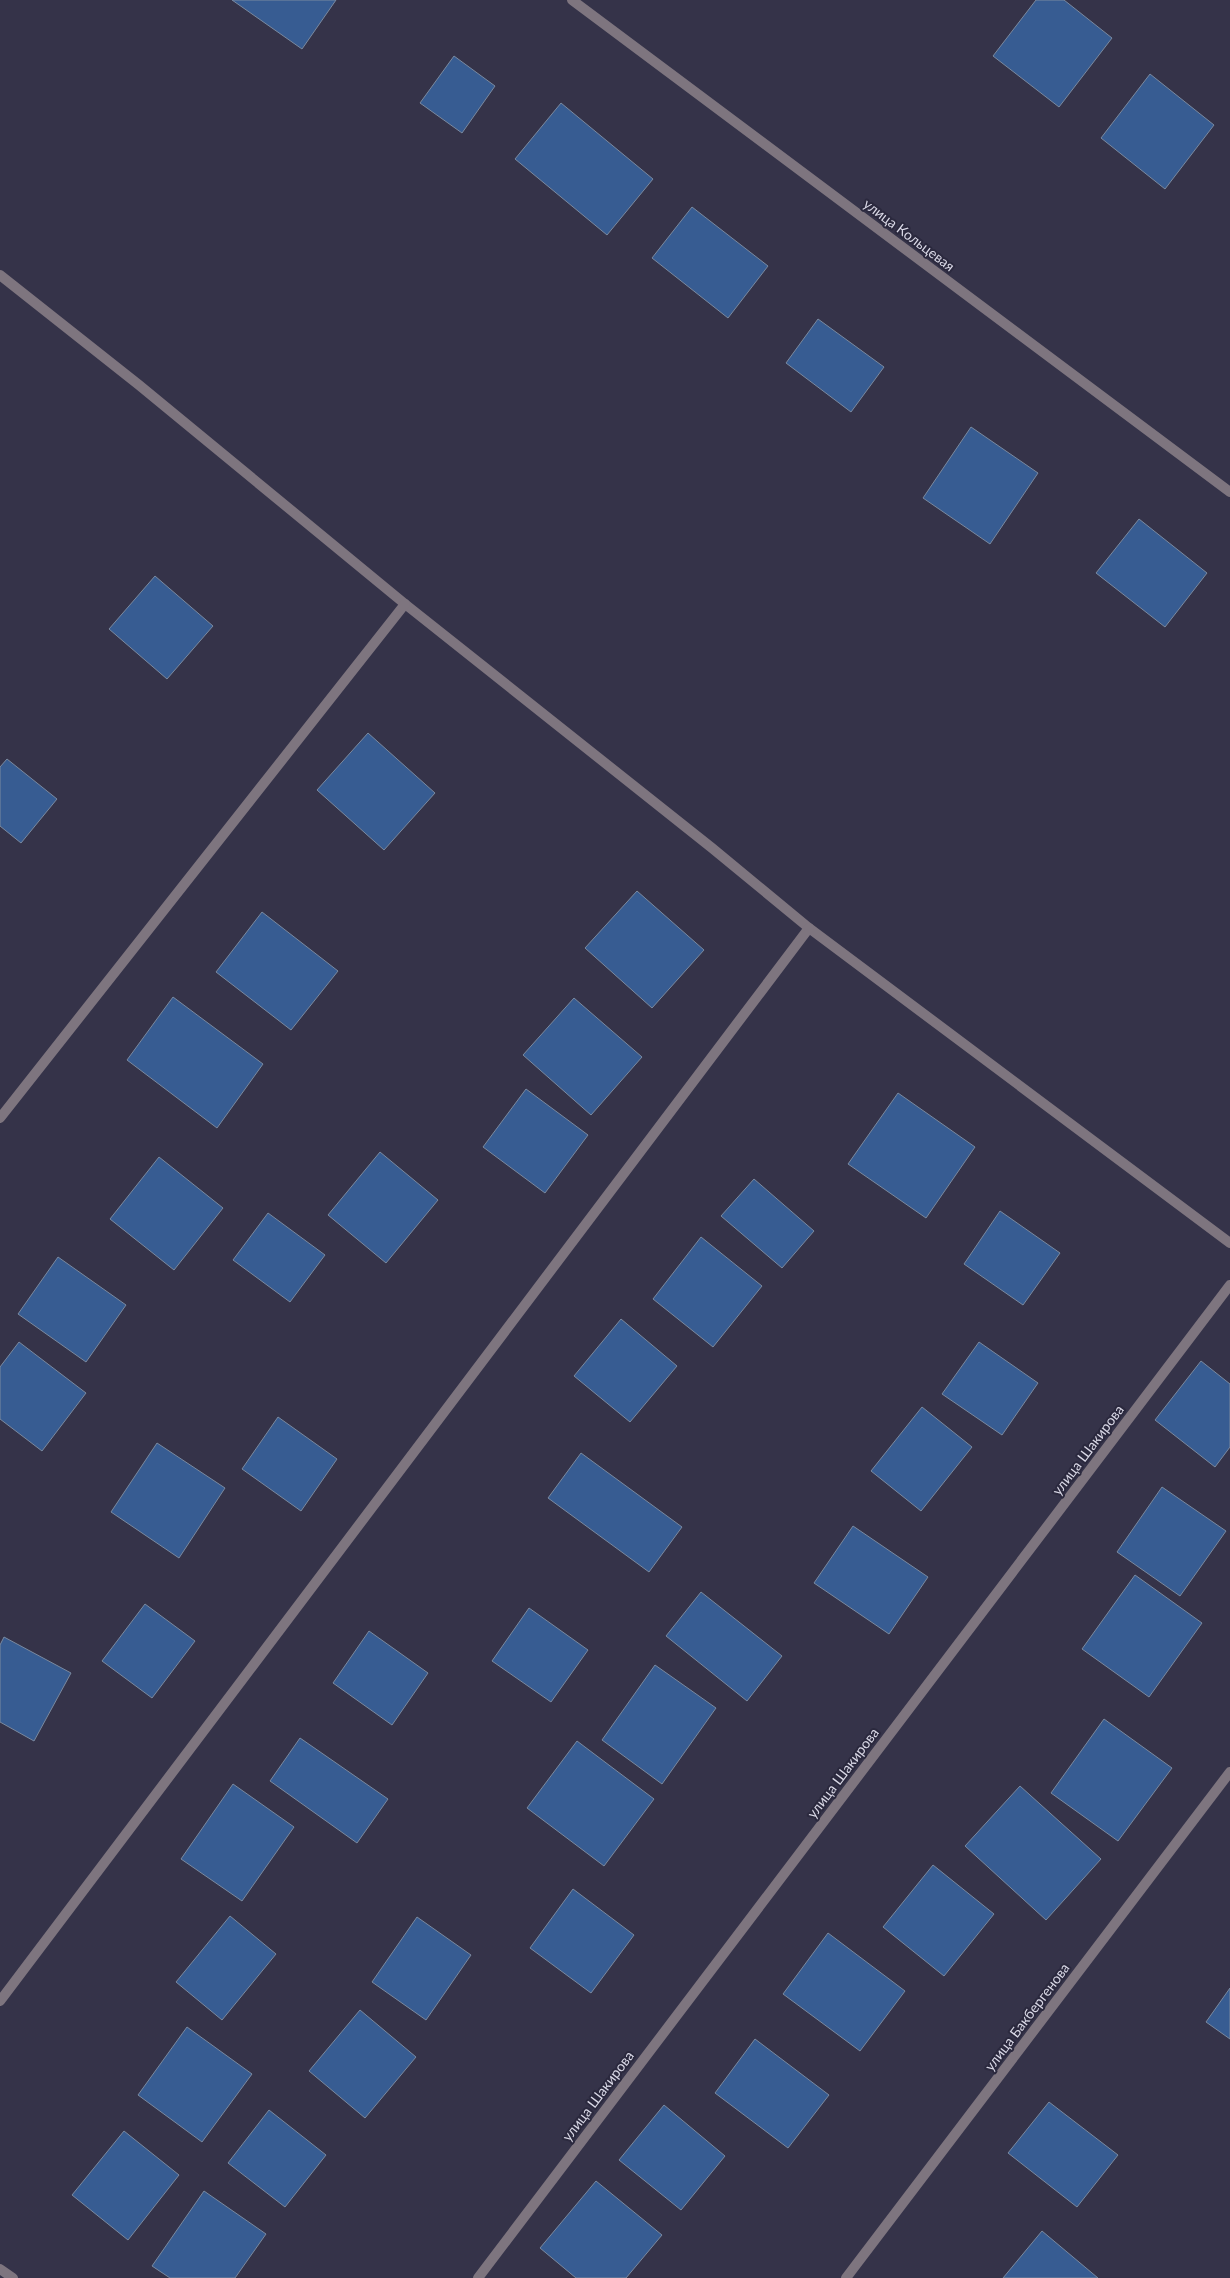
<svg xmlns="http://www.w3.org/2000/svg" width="1230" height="2278" viewBox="0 0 1230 2278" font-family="Lato,sans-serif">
<rect width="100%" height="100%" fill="#353349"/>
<!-- building -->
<g fill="#375c92" stroke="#7a899f">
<path d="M 232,0 L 336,0 L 302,49 Z"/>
<path d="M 1036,0 L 1064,0 L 1112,38 L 1059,107 L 993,56 Z"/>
<path d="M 454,56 L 495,86 L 462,133 L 420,103 Z"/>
<path d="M 1150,74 L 1214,125 L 1165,189 L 1101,138 Z"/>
<path d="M 561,103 L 653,179 L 607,235 L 515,159 Z"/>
<path d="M 692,207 L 768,266 L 728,318 L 652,258 Z"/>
<path d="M 818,319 L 884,367 L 851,412 L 786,363 Z"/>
<path d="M 971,427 L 1038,473 L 990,544 L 923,498 Z"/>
<path d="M 1139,519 L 1207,573 L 1165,627 L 1096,573 Z"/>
<path d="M 155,576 L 213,626 L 167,679 L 109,629 Z"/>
<path d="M 368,733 L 435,793 L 384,850 L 317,790 Z"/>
<path d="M 7,759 L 57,799 L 21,843 L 0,826 L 0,767 Z"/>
<path d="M 637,891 L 704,950 L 652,1008 L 585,948 Z"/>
<path d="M 262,912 L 338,971 L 291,1030 L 216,972 Z"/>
<path d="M 173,997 L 263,1064 L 217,1128 L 127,1060 Z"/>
<path d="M 574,998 L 642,1057 L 591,1115 L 523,1055 Z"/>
<path d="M 526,1089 L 588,1135 L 545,1193 L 483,1147 Z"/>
<path d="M 898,1093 L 975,1147 L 926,1218 L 848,1164 Z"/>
<path d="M 380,1152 L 438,1200 L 386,1263 L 328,1215 Z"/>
<path d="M 159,1157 L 223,1208 L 174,1270 L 110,1219 Z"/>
<path d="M 754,1179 L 814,1231 L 782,1268 L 721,1216 Z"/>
<path d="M 1000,1211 L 1060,1253 L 1023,1305 L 964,1264 Z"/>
<path d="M 268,1213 L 325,1255 L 290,1302 L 233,1260 Z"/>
<path d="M 701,1237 L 762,1286 L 713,1347 L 653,1299 Z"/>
<path d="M 58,1257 L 126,1305 L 86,1362 L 18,1314 Z"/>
<path d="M 621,1319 L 677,1366 L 630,1422 L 574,1376 Z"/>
<path d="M 19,1342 L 86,1393 L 42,1451 L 0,1419 L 0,1367 Z"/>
<path d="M 979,1342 L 1038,1383 L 1002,1435 L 942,1394 Z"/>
<path d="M 1201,1361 L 1230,1384 L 1230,1447 L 1215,1467 L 1155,1420 Z"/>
<path d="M 922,1407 L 972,1447 L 921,1511 L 871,1471 Z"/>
<path d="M 278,1417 L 337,1459 L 301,1511 L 242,1469 Z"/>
<path d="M 157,1443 L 225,1488 L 179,1558 L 111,1512 Z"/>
<path d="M 581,1453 L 682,1527 L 649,1572 L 548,1498 Z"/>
<path d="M 1162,1487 L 1226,1531 L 1180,1596 L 1117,1552 Z"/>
<path d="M 853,1526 L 928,1577 L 889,1634 L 814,1583 Z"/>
<path d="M 1135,1575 L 1202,1623 L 1149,1697 L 1082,1649 Z"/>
<path d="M 701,1592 L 782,1656 L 747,1701 L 666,1636 Z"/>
<path d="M 145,1604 L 195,1641 L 152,1698 L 102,1661 Z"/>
<path d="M 529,1608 L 588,1650 L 551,1702 L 492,1661 Z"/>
<path d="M 369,1631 L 428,1673 L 392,1725 L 333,1683 Z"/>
<path d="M 4,1637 L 71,1673 L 34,1741 L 0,1722 L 0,1645 Z"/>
<path d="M 655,1665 L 716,1708 L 662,1784 L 602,1740 Z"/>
<path d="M 1104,1719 L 1172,1768 L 1118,1841 L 1051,1793 Z"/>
<path d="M 300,1738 L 388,1799 L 357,1843 L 270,1781 Z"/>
<path d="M 577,1741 L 654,1799 L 604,1866 L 527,1808 Z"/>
<path d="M 233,1784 L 294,1827 L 242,1901 L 181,1859 Z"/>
<path d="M 1020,1786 L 1101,1859 L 1046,1920 L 965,1846 Z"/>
<path d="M 933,1865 L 994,1914 L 944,1976 L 883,1927 Z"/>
<path d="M 573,1889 L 634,1935 L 591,1993 L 530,1948 Z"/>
<path d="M 230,1916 L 276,1954 L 222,2020 L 176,1982 Z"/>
<path d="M 417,1917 L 471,1955 L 426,2020 L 372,1982 Z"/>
<path d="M 828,1933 L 905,1991 L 860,2051 L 783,1994 Z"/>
<path d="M 1230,1988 L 1230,2039 L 1206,2022 Z"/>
<path d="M 360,2010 L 416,2057 L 365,2118 L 309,2071 Z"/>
<path d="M 187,2027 L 252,2074 L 202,2142 L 138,2095 Z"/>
<path d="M 755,2039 L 829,2095 L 788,2148 L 715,2093 Z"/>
<path d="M 1049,2102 L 1118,2155 L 1077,2207 L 1008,2153 Z"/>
<path d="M 664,2105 L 725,2156 L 681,2210 L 619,2160 Z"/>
<path d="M 269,2110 L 326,2155 L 285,2207 L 228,2163 Z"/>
<path d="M 124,2131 L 179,2175 L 128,2240 L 72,2195 Z"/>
<path d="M 596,2181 L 662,2235 L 626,2278 L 576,2278 L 540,2248 Z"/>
<path d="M 204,2191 L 266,2234 L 235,2278 L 170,2278 L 152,2266 Z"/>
<path d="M 1042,2231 L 1098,2278 L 1003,2278 Z"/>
</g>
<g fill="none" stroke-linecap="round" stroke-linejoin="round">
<!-- minor -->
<g stroke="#7e757f" stroke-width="10">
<path d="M 572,0 L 1230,492"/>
<path d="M 0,275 L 139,385 L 405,604 L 712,848 L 809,928 L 1230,1243"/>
<path d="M 0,1118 L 405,604"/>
<path d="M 0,2001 L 809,928"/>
<path d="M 0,2269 L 13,2278"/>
<path d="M 478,2278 L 1230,1285"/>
<path d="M 846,2278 L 1230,1772"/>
</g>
</g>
<g text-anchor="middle" stroke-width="4" stroke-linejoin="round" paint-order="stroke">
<!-- street labels -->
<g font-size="14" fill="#d9d8e6" stroke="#2b293e">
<text transform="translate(909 235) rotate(37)" y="5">улица Кольцевая</text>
<text transform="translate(1088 1450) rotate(-53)" y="5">улица Шакирова</text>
<text transform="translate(843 1773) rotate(-53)" y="5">улица Шакирова</text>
<text transform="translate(1027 2017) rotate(-53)" y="5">улица Бакбергенова</text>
<text transform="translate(598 2096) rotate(-53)" y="5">улица Шакирова</text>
</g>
</g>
</svg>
